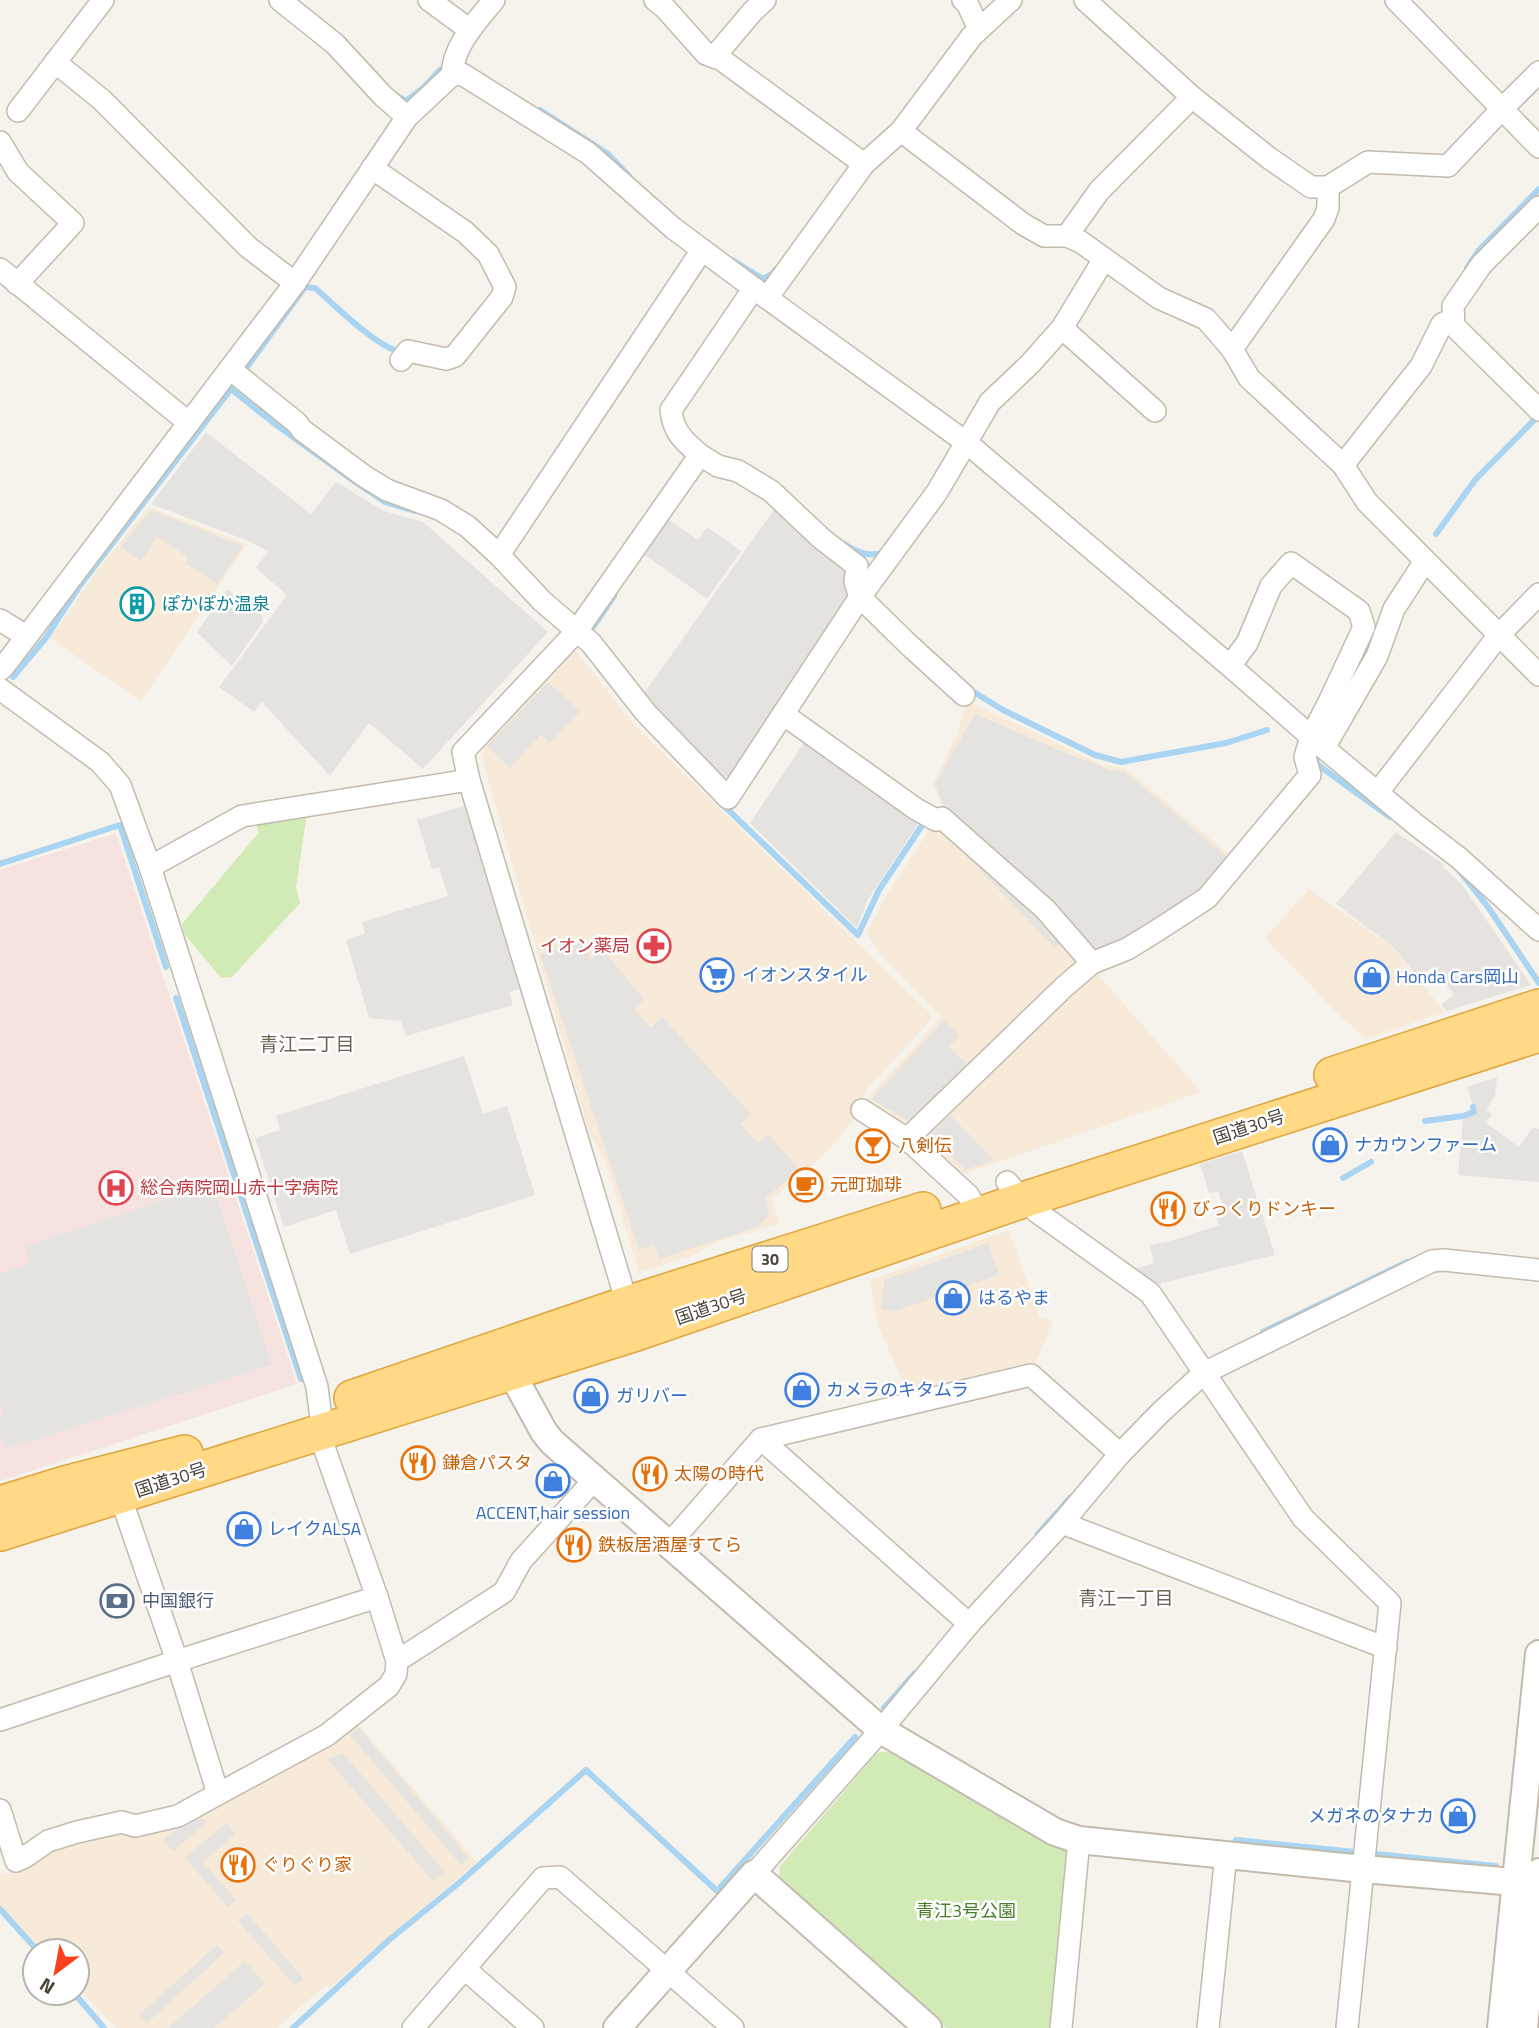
<svg xmlns="http://www.w3.org/2000/svg" width="1539" height="2028" viewBox="0 0 1539 2028" font-family="'Titillium Web','Noto Sans JP',sans-serif">
<rect width="100%" height="100%" fill="#f6f3ec"/>
<!-- commercial -->
<g fill="#f7ead8">
<path d="M 149,507 L 247,544 L 141,701 L 50,638 L 103,563 Z"/>
<path d="M 576,651 L 636,727 L 933,1016 L 930,1021 L 866,1090 L 855,1118 L 827,1152 L 772,1199 L 780,1224 L 719,1241 L 691,1256 L 639,1272 L 606,1163 L 588,1130 L 482,759 L 484,744 L 566,653 Z"/>
<path d="M 967,701 L 1103,765 L 1125,768 L 1231,856 L 1194,899 L 1094,970 L 1201,1092 L 964,1174 L 907,1124 L 865,1101 L 941,1017 L 878,951 L 867,933 L 887,894 L 930,829 L 942,805 L 933,784 L 958,732 Z"/>
<path d="M 1309,889 L 1391,946 L 1445,1012 L 1365,1039 L 1335,1011 L 1265,938 Z"/>
<path d="M 1009,1230 L 1039,1316 L 1053,1321 L 1034,1367 L 908,1393 L 878,1326 L 870,1280 Z"/>
<path d="M 357,1723 L 477,1862 L 329,1988 L 326,1985 L 276,2028 L 116,2028 L 77,1987 L 77,1951 L 43,1951 L 0,1905 L 0,1875 L 11,1872 L 46,1846 L 124,1828 L 130,1835 Z"/>
</g>
<!-- industrial -->
<path fill="#e6e2dd" d="M 1396,832 L 1442,863 L 1443,867 L 1463,886 L 1531,985 L 1447,1011 L 1441,1005 L 1454,994 L 1432,967 L 1419,978 L 1392,946 L 1336,904 Z"/>
<!-- medical -->
<path fill="#f6e3e0" d="M 116,833 L 297,1384 L 0,1481 L 0,870 Z"/>
<!-- green -->
<g fill="#d2eab5">
<path d="M 307,814 L 296,887 L 300,903 L 232,977 L 221,978 L 184,934 L 182,924 L 259,832 L 255,823 Z"/>
<path d="M 890,1751 L 1058,1849 L 1069,1851 L 1056,2028 L 946,2028 L 779,1878 L 780,1866 L 877,1753 Z"/>
</g>
<!-- parking -->
<g fill="#e5e3e0">
<path d="M 206,432 L 311,514 L 336,482 L 384,511 L 423,522 L 548,632 L 423,769 L 369,723 L 330,776 L 262,702 L 254,712 L 219,687 L 287,595 L 256,568 L 268,552 L 251,542 L 151,504 Z"/>
<path d="M 778,504 L 848,565 L 853,595 L 730,776 L 723,778 L 719,776 L 643,695 Z"/>
<path d="M 151,510 L 243,546 L 217,584 L 185,563 L 188,557 L 157,537 L 141,561 L 120,547 Z"/>
<path d="M 668,519 L 698,540 L 707,527 L 741,551 L 707,599 L 645,555 Z"/>
<path d="M 227,589 L 261,614 L 263,622 L 232,666 L 197,632 Z"/>
<path d="M 548,682 L 580,711 L 549,743 L 541,735 L 510,768 L 487,746 Z"/>
<path d="M 975,714 L 1073,756 L 1111,770 L 1124,771 L 1227,857 L 1192,897 L 1105,952 L 1092,952 L 946,813 L 935,784 Z"/>
<path d="M 806,740 L 920,821 L 867,901 L 857,928 L 750,823 Z"/>
<path d="M 464,806 L 520,989 L 509,992 L 513,1005 L 406,1036 L 401,1021 L 369,1018 L 346,940 L 365,934 L 362,922 L 448,896 L 439,867 L 432,869 L 417,820 Z"/>
<path d="M 955,844 L 1066,939 L 1055,948 Z"/>
<path d="M 584,942 L 586,951 L 592,959 L 602,949 L 644,999 L 634,1009 L 651,1028 L 662,1017 L 751,1114 L 741,1124 L 758,1143 L 768,1134 L 799,1169 L 766,1198 L 769,1216 L 757,1227 L 659,1259 L 654,1245 L 639,1250 L 540,954 Z"/>
<path d="M 944,1020 L 959,1036 L 949,1046 L 967,1065 L 909,1121 L 871,1099 Z"/>
<path d="M 464,1056 L 483,1114 L 507,1106 L 535,1195 L 350,1254 L 336,1210 L 284,1227 L 255,1138 L 280,1130 L 276,1116 Z"/>
<path d="M 1497,1077 L 1495,1096 L 1486,1110 L 1492,1114 L 1486,1123 L 1519,1147 L 1533,1127 L 1539,1129 L 1539,1182 L 1458,1175 L 1463,1119 L 1476,1114 L 1467,1087 Z"/>
<path d="M 950,1115 L 994,1160 L 965,1170 L 930,1135 Z"/>
<path d="M 1242,1151 L 1275,1255 L 1154,1285 L 1132,1270 L 1154,1263 L 1150,1245 L 1171,1241 L 1219,1225 L 1214,1210 L 1223,1206 L 1218,1191 L 1209,1193 L 1200,1164 Z"/>
<path d="M 212,1184 L 272,1365 L 5,1449 L 0,1434 L 0,1417 L 4,1415 L 0,1404 L 0,1273 L 30,1263 L 25,1246 Z"/>
<path d="M 988,1243 L 999,1275 L 892,1312 L 881,1308 L 884,1280 Z"/>
<path d="M 359,1728 L 469,1858 L 461,1865 L 350,1735 Z"/>
<path d="M 343,1753 L 445,1872 L 434,1882 L 327,1759 Z"/>
<path d="M 202,1818 L 206,1823 L 173,1851 L 163,1840 L 179,1827 Z"/>
<path d="M 226,1823 L 235,1834 L 203,1862 L 236,1900 L 228,1907 L 185,1858 Z"/>
<path d="M 247,1913 L 304,1979 L 295,1986 L 238,1921 Z"/>
<path d="M 217,1945 L 224,1953 L 147,2023 L 139,2015 Z"/>
<path d="M 245,1961 L 265,1984 L 214,2028 L 168,2028 Z"/>
</g>
<g fill="none" stroke-linecap="round" stroke-linejoin="round">
<!-- stream -->
<g stroke="#a9d4f2" stroke-width="6">
<path d="M 396,95 L 406,101 L 422,89 L 440,70"/>
<path d="M 540,110 L 608,154 L 629,176"/>
<path d="M 732,260 L 763,279 L 772,274 L 775,270"/>
<path d="M 1467,268 L 1479,250 L 1539,189"/>
<path d="M 242,374 L 305,287 L 315,288 C 336,306 374,345 400,352"/>
<path d="M 231,389 L 275,424 L 354,481 L 385,502 L 415,511"/>
<path d="M 1436,534 L 1475,480 L 1539,415"/>
<path d="M 844,544 C 857,552 871,559 886,551"/>
<path d="M 587,636 L 614,596"/>
<path d="M 13,677 L 45,639 L 78,588 L 231,389"/>
<path d="M 969,689 L 1003,710 L 1095,755 L 1121,762 L 1226,743 L 1267,730"/>
<path d="M 1316,760 L 1318,765 L 1390,817"/>
<path d="M 721,803 L 858,935 L 879,890 L 925,821"/>
<path d="M 0,864 L 120,825 L 166,967"/>
<path d="M 1457,868 L 1488,907 L 1539,983"/>
<path d="M 176,998 L 301,1379"/>
<path d="M 1425,1121 L 1463,1116 L 1474,1112 L 1473,1107"/>
<path d="M 1343,1178 L 1371,1162"/>
<path d="M 1263,1332 L 1407,1262"/>
<path d="M 1038,1534 L 1070,1498"/>
<path d="M 884,1708 L 915,1673"/>
<path d="M 1235,1848 L 1236,1840 L 1496,1866"/>
<path d="M 0,1909 L 38,1951"/>
<path d="M 74,1993 L 104,2028"/>
<path d="M 293,2028 L 389,1940 L 459,1883 L 586,1770 L 717,1891 L 855,1737"/>
</g>
<defs>
<g id="minor">
<path d="M 280,0 L 335,44 L 383,96 L 407,117"/>
<path d="M 429,0 L 470,30"/>
<path d="M 655,0 L 665,8 L 706,54 L 722,60 L 864,164"/>
<path d="M 963,0 L 967,3 L 979,29"/>
<path d="M 1085,0 L 1192,97 L 1269,158 L 1311,187 L 1328,187 L 1368,162 L 1448,166 L 1502,109 L 1539,72"/>
<path d="M 1396,0 L 1539,147"/>
<path d="M 714,57 L 753,11 L 765,0"/>
<path d="M 55,62 L 102,100 L 248,247 L 295,283"/>
<path d="M 452,75 C 453,46 476,22 494,0"/>
<path d="M 18,111 L 103,0"/>
<path d="M 901,131 L 1023,224 L 1044,236 L 1067,236 L 1081,242 L 1159,298 L 1206,319 L 1232,349 L 1249,378 L 1343,465 L 1367,502 L 1539,675"/>
<path d="M 0,142 L 18,172 L 73,223 L 17,284"/>
<path d="M 372,168 L 465,232 L 488,254 L 505,287 L 502,297 L 455,356 L 446,359 L 408,351 L 401,360"/>
<path d="M 1539,207 L 1482,264 L 1453,306 L 1454,326 L 1539,410"/>
<path d="M 1067,236 L 1099,191 L 1192,97"/>
<path d="M 0,269 L 189,423"/>
<path d="M 767,298 L 864,164 L 901,131 L 972,36 L 1011,0"/>
<path d="M 1062,328 L 1155,411"/>
<path d="M 1232,349 L 1324,219 L 1328,208 L 1328,187"/>
<path d="M 230,369 L 297,423 L 302,430 L 364,476 L 387,490 L 441,510 L 467,526 L 499,555 L 542,601 L 591,643 L 646,713 L 728,798 L 860,597 L 937,492 L 990,402 L 1030,364 L 1062,328 L 1104,259"/>
<path d="M 700,455 L 718,466 L 738,471 L 771,491 L 822,539 L 857,566 L 855,582 L 860,597 L 909,645 L 964,695"/>
<path d="M 1343,465 L 1421,366 L 1442,324 L 1453,319"/>
<path d="M 499,555 L 702,250"/>
<path d="M 0,620 L 26,636"/>
<path d="M 0,670 L 5,665 L 295,283 L 407,117 L 452,75 L 462,74 L 588,153 L 673,228 L 767,298 L 967,443 L 1230,666 L 1324,748 L 1415,824 L 1459,858 L 1539,930"/>
<path d="M 0,689 L 100,762 L 120,785 L 150,867 L 317,1387 L 325,1450 L 377,1597 L 397,1661 L 396,1674 L 389,1686 L 327,1735 L 218,1794 L 177,1661 L 117,1487"/>
<path d="M 783,714 L 916,809 L 936,820 L 942,818 L 1045,909 L 1092,963"/>
<path d="M 1324,748 L 1377,656 L 1394,609 L 1425,561"/>
<path d="M 1378,792 L 1499,635 L 1539,594"/>
<path d="M 150,867 L 242,816 L 469,780"/>
<path d="M 862,1110 L 907,1139"/>
<path d="M 1007,1182 L 1023,1200 L 1037,1212 L 1150,1293 L 1303,1518 L 1390,1603 L 1347,2028"/>
<path d="M 980,1216 L 968,1195 L 907,1139 L 1064,987 L 1092,963 L 1127,949 L 1158,930 L 1207,898 L 1310,775 L 1305,757 L 1311,737 L 1330,700 L 1364,627 L 1359,611 L 1291,563 L 1271,586 L 1247,643 L 1230,666"/>
<path d="M 630,1313 L 469,780 L 463,752 L 576,632 L 700,455 C 684,441 673,432 671,410 L 754,288"/>
<path d="M 761,1439 L 969,1624"/>
<path d="M 1062,1523 L 1386,1648"/>
<path d="M 669,1544 L 761,1439 L 1031,1375 L 1120,1454"/>
<path d="M 397,1661 L 504,1592 L 521,1561 L 594,1480"/>
<path d="M 0,1720 L 177,1661 L 377,1597"/>
<path d="M 0,1810 L 16,1861 L 25,1857 L 48,1841 L 77,1832 L 122,1822 L 135,1826 L 178,1816 L 218,1794"/>
<path d="M 754,1874 L 881,1730 L 969,1624 L 1062,1523 L 1120,1454 L 1161,1412 L 1204,1373 L 1432,1261 L 1444,1260 L 1539,1270"/>
<path d="M 465,1969 L 533,2028"/>
<path d="M 413,2028 L 543,1878 L 560,1877 L 733,2028"/>
<path d="M 1061,2028 L 1079,1840"/>
<path d="M 1208,2028 L 1226,1854"/>
</g>
<g id="tertiary">
<path d="M 511,1372 L 544,1432 L 552,1442 L 881,1730 L 1055,1832 L 1079,1840 L 1363,1869 L 1538,1884"/>
<path d="M 617,2028 L 754,1874 L 928,2028"/>
<path d="M 1501,2028 L 1539,1654"/>
<path d="M 1524,2028 L 1539,1872"/>
</g>
<g id="trunk">
<path d="M 1332,1075 L 1539,1007"/>
<path d="M 352,1398 L 627,1304 L 923,1210"/>
<path d="M 0,1504 L 65,1484 L 185,1453"/>
<path d="M 0,1533 L 636,1333 L 1023,1200 L 1539,1034"/>
</g>
</defs>
<!-- minor casing -->
<use href="#minor" stroke="#c2bbae" stroke-width="24"/>
<!-- tertiary casing -->
<use href="#tertiary" stroke="#c2bbae" stroke-width="30"/>
<!-- trunk casing -->
<use href="#trunk" stroke="#e0a43c" stroke-width="38"/>
<!-- minor -->
<use href="#minor" stroke="#fff" stroke-width="21"/>
<!-- tertiary -->
<use href="#tertiary" stroke="#fff" stroke-width="26"/>
<!-- trunk -->
<use href="#trunk" stroke="#ffd985" stroke-width="35"/>
</g>
<!-- icons -->
<defs>
<symbol id="building-ring" viewBox="-11 -11 22 22"><circle r="9.5" fill="#fff" stroke="#0f9aa8" stroke-width="1.5"/><path d="M-4-6H4V6H1V3H-1V6H-4ZM-2.5-4.3h1.7v1.8h-1.7ZM.8-4.3h1.7v1.8H.8ZM-2.5-1h1.7V.8h-1.7ZM.8-1h1.7V.8H.8Z" fill="#0f9aa8"/></symbol>
<symbol id="pharmacy-ring" viewBox="-11 -11 22 22"><circle r="9.5" fill="#fff" stroke="#e0444e" stroke-width="1.5"/><path d="M-2-6h4v4h4v4h-4v4h-4v-4h-4v-4h4Z" fill="#e0444e"/></symbol>
<symbol id="supermarket-ring" viewBox="-11 -11 22 22"><circle r="9.5" fill="#fff" stroke="#3f7fe0" stroke-width="1.5"/><path d="M-6-5.5h2.5l.6 2H6L4.5 2H-2.5L-4.4-4H-6ZM-1.5 3.2a1.3 1.3 0 1 0 .1 0ZM3 3.2a1.3 1.3 0 1 0 .1 0Z" fill="#3f7fe0"/></symbol>
<symbol id="shop-ring" viewBox="-11 -11 22 22"><circle r="9.5" fill="#fff" stroke="#3f7fe0" stroke-width="1.5"/><path d="M-5-2.5h2.3a2.7 3.5 0 0 1 5.4 0H5L5.5 6h-11ZM-1.5-2.5h3a1.5 2.3 0 0 0-3 0Z" fill="#3f7fe0"/></symbol>
<symbol id="bar-ring" viewBox="-11 -11 22 22"><circle r="9.5" fill="#fff" stroke="#e8710a" stroke-width="1.5"/><path d="M-6-5H6L.8 .8V4.5H3.5V6h-7V4.5H-.8V.8Z" fill="#e8710a"/></symbol>
<symbol id="cafe-ring" viewBox="-11 -11 22 22"><circle r="9.5" fill="#fff" stroke="#e8710a" stroke-width="1.5"/><path d="M-5.5-4.5H6V0H3Q3 3.5 0 3.5H-2.5Q-5.5 3.5-5.5 0ZM3-3.2v2h1.7v-2ZM-6 4.5H4V6H-6Z" fill="#e8710a"/></symbol>
<symbol id="hospital-ring" viewBox="-11 -11 22 22"><circle r="9.5" fill="#fff" stroke="#e0444e" stroke-width="1.5"/><path d="M-5-5h3v3.5h4V-5h3V5h-3V1.5h-4V5h-3Z" fill="#e0444e"/></symbol>
<symbol id="restaurant-ring" viewBox="-11 -11 22 22"><circle r="9.5" fill="#fff" stroke="#e8710a" stroke-width="1.5"/><path d="M-5-6h1v4h1v-4h1v4h1v-4h1v5L-1.5 .5V6h-2V.5L-5-1ZM5-6V6H3V1.5H1.5Q1.5-4 5-6Z" fill="#e8710a"/></symbol>
<symbol id="bank-ring" viewBox="-11 -11 22 22"><circle r="9.5" fill="#fff" stroke="#5c6f8a" stroke-width="1.5"/><path d="M-6-4H6V4H-6ZM0-2.3a2.3 2.3 0 1 0 0 4.6a2.3 2.3 0 1 0 0-4.6Z" fill="#5c6f8a"/></symbol>
</defs>
<g fill-rule="evenodd">
<use href="#building-ring" x="118" y="585" width="38" height="38"/>
<use href="#pharmacy-ring" x="635" y="927" width="38" height="38"/>
<use href="#supermarket-ring" x="698" y="956" width="38" height="38"/>
<use href="#shop-ring" x="1353" y="958" width="38" height="38"/>
<use href="#shop-ring" x="1311" y="1126" width="38" height="38"/>
<use href="#bar-ring" x="854" y="1127" width="38" height="38"/>
<use href="#cafe-ring" x="787" y="1166" width="38" height="38"/>
<use href="#hospital-ring" x="97" y="1169" width="38" height="38"/>
<use href="#restaurant-ring" x="1149" y="1190" width="38" height="38"/>
<use href="#shop-ring" x="934" y="1279" width="38" height="38"/>
<use href="#shop-ring" x="783" y="1371" width="38" height="38"/>
<use href="#shop-ring" x="572" y="1377" width="38" height="38"/>
<use href="#restaurant-ring" x="399" y="1444" width="38" height="38"/>
<use href="#restaurant-ring" x="631" y="1455" width="38" height="38"/>
<use href="#shop-ring" x="534" y="1462" width="38" height="38"/>
<use href="#shop-ring" x="225" y="1510" width="38" height="38"/>
<use href="#restaurant-ring" x="555" y="1526" width="38" height="38"/>
<use href="#bank-ring" x="98" y="1582" width="38" height="38"/>
<use href="#shop-ring" x="1439" y="1797" width="38" height="38"/>
<use href="#restaurant-ring" x="219" y="1846" width="38" height="38"/>
</g>
<g text-anchor="middle" stroke-width="5" stroke-linejoin="round" paint-order="stroke">
<!-- shield labels -->
<rect fill="#fff" stroke="#817c74" stroke-width="2" x="752.5" y="1246.5" width="35" height="25" rx="5"/>
<g font-size="16" font-weight="bold" fill="#4b4439">
<text x="770" y="1265">30</text>
</g>
<!-- culture labels -->
<g font-size="18" fill="#0d838f" stroke="#fff" text-anchor="start">
<text x="162" y="610">ぽかぽか温泉</text>
</g>
<!-- health labels -->
<g font-size="18" fill="#be3a42" stroke="#fff" text-anchor="end">
<text x="630" y="952">イオン薬局</text>
<text x="140" y="1194" text-anchor="start">総合病院岡山赤十字病院</text>
</g>
<!-- shop labels -->
<g font-size="18" fill="#366cbe" stroke="#fff" text-anchor="start">
<text x="742" y="981">イオンスタイル</text>
<text x="1396" y="983">Honda Cars岡山</text>
<text x="1354" y="1151">ナカウンファーム</text>
<text x="978" y="1304">はるやま</text>
<text x="826" y="1396">カメラのキタムラ</text>
<text x="616" y="1402">ガリバー</text>
<text x="553" y="1519" text-anchor="middle">ACCENT,hair session</text>
<text x="268" y="1535">レイクALSA</text>
<text x="1434" y="1822" text-anchor="end">メガネのタナカ</text>
</g>
<!-- street labels -->
<g font-size="18" fill="#4b4439" stroke="#fff">
<text transform="translate(1249 1127) rotate(-18)" y="6">国道30号</text>
<text transform="translate(711 1307) rotate(-19)" y="6">国道30号</text>
<text transform="translate(171 1480) rotate(-18)" y="6">国道30号</text>
</g>
<!-- food labels -->
<g font-size="18" fill="#c56008" stroke="#fff" text-anchor="start">
<text x="898" y="1152">八剣伝</text>
<text x="830" y="1191">元町珈琲</text>
<text x="1192" y="1215">びっくりドンキー</text>
<text x="442" y="1469">鎌倉パスタ</text>
<text x="674" y="1480">太陽の時代</text>
<text x="598" y="1551">鉄板居酒屋すてら</text>
<text x="262" y="1871">ぐりぐり家</text>
</g>
<!-- service labels -->
<g font-size="18" fill="#4e5e75" stroke="#fff" text-anchor="start">
<text x="142" y="1607">中国銀行</text>
</g>
<!-- park labels -->
<g font-size="18" fill="#4a7f2a" stroke="#fff">
<text x="966" y="1917">青江3号公園</text>
</g>
<!-- neighbourhood labels -->
<g font-size="19" fill="#6e6250" stroke="#fff">
<text x="307" y="1051">青江二丁目</text>
<text x="1126" y="1605">青江一丁目</text>
</g>
</g>
<!-- north arrow -->
<g transform="translate(56 1972) rotate(212)"><circle r="33" fill="#ffffff" stroke="#b7b4b0" stroke-width="2"/>
<path d="M0-5L12 26L0 18L-12 26Z" fill="#fc3f1d"/>
<text y="-10" font-size="19" font-weight="bold" text-anchor="middle" fill="#4b4439">N</text>
</g>
</svg>
